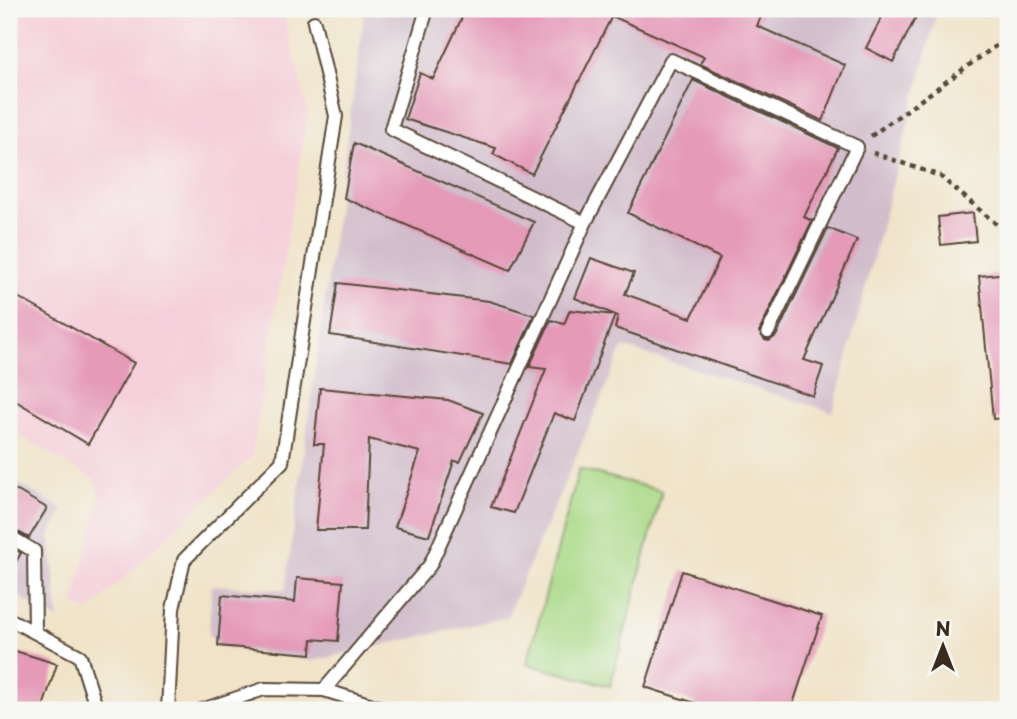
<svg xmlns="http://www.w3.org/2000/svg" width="1017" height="719" viewBox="0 0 1017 719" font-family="'Playpen Sans',sans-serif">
<rect width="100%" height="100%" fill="#f6f6f2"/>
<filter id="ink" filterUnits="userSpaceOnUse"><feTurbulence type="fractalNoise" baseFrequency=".0143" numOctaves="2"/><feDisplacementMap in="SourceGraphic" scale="14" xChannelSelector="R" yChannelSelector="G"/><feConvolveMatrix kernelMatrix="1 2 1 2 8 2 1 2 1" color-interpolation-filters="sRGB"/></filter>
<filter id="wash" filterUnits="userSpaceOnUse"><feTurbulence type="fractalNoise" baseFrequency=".00686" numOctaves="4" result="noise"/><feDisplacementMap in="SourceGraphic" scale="28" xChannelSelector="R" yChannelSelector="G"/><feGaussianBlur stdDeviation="1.57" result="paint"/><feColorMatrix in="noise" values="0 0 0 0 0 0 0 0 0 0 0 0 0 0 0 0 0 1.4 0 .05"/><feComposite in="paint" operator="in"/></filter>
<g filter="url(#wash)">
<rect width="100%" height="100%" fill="#f0e3c7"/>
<!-- built -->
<path fill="#f5cfda" d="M 9,9 L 282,9 L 308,111 L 252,456 L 88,612 L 73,603 L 100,500 L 95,480 L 9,429 Z"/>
<!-- industrial -->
<g fill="#d1bdcb">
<path d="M 365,9 L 938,9 L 833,412 L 623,347 L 507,617 L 312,661 L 218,646 L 209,634 L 212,585 L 285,590 Z"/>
<path d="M 9,478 L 63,509 L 50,535 L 59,620 L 9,591 Z"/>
</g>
<!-- green -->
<path fill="#aada88" stroke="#728253" stroke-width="2" d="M 579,469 L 662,491 L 610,686 L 527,664 Z"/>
<g id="blocks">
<!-- building -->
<g fill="#e59ab8">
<path d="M 466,9 L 764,9 L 757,26 L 845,65 L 823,121 L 700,64 L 704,57 L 612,16 L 532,174 L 493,154 L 496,148 L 405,119 L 420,73 L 433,79 Z"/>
<path d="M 886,9 L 920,9 L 893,62 L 866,48 Z"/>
<path d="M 693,80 L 838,148 L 804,217 L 812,221 L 759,332 L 765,340 L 769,341 L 776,336 L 828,228 L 857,240 L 804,360 L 823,366 L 813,396 L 615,328 L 618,316 L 575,298 L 591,258 L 634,273 L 625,294 L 691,318 L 720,258 L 628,213 Z"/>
<path d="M 354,143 L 534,222 L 510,270 L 344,198 Z"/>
<path d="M 973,213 L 976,241 L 941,245 L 938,217 Z"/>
<path d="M 1008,273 L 1008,418 L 993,419 L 979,276 Z"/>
<path d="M 338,283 L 489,301 L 534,315 L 512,364 L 330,335 Z"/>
<path d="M 9,292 L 134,363 L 88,444 L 9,397 Z"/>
<path d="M 570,310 L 615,315 L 575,421 L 554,413 L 514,513 L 491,507 L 546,369 L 529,367 L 551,320 L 564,324 Z"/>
<path d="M 320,388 L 448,400 L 483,413 L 460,462 L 454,461 L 429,536 L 395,527 L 420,452 L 369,439 L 365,530 L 316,530 L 324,444 L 314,444 Z"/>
<path d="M 9,486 L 47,508 L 29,538 L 9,527 Z"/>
<path d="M 9,546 L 21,553 L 9,574 Z"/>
<path d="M 682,571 L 822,616 L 791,710 L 693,710 L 695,703 L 645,687 Z"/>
<path d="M 297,578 L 343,582 L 338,641 L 312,639 L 311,654 L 218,646 L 222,595 L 295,602 Z"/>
<path d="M 9,649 L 57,664 L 42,710 L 9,710 Z"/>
</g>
</g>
</g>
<g filter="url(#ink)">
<use href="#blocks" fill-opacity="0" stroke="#564637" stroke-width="2"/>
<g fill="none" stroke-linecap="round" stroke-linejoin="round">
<defs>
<g id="lane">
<path d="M 427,9 L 391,129 L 585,223"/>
<path d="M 9,536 L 34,551 L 35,632"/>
<path d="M 9,619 L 80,656 L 97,710"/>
<path d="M 324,690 L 430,565 L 585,223 L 671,60 L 857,147 L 768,332"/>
<path d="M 168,710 L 173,609 L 184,560 L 282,462 L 336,116 L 314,22"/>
<path d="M 202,710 L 264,689 L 324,690 L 388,710"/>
</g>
</defs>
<!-- lane casing -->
<use href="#lane" stroke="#564637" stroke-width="16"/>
<!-- path -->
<g stroke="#564637" stroke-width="4.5" stroke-dasharray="5 5" stroke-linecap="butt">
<path d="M 871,136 L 1008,37"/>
<path d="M 873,153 L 940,176 L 1008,234"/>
</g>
<!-- lane -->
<use href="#lane" stroke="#fff" stroke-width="12"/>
</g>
</g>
<!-- margin -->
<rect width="1017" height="719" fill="none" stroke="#f6f6f2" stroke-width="35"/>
<!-- north arrow -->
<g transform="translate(943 646)" stroke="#f6f6f2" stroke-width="5" paint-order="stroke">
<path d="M0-5L12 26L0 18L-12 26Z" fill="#3b2a1e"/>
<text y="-10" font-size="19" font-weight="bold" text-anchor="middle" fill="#3b2a1e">N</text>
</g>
</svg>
